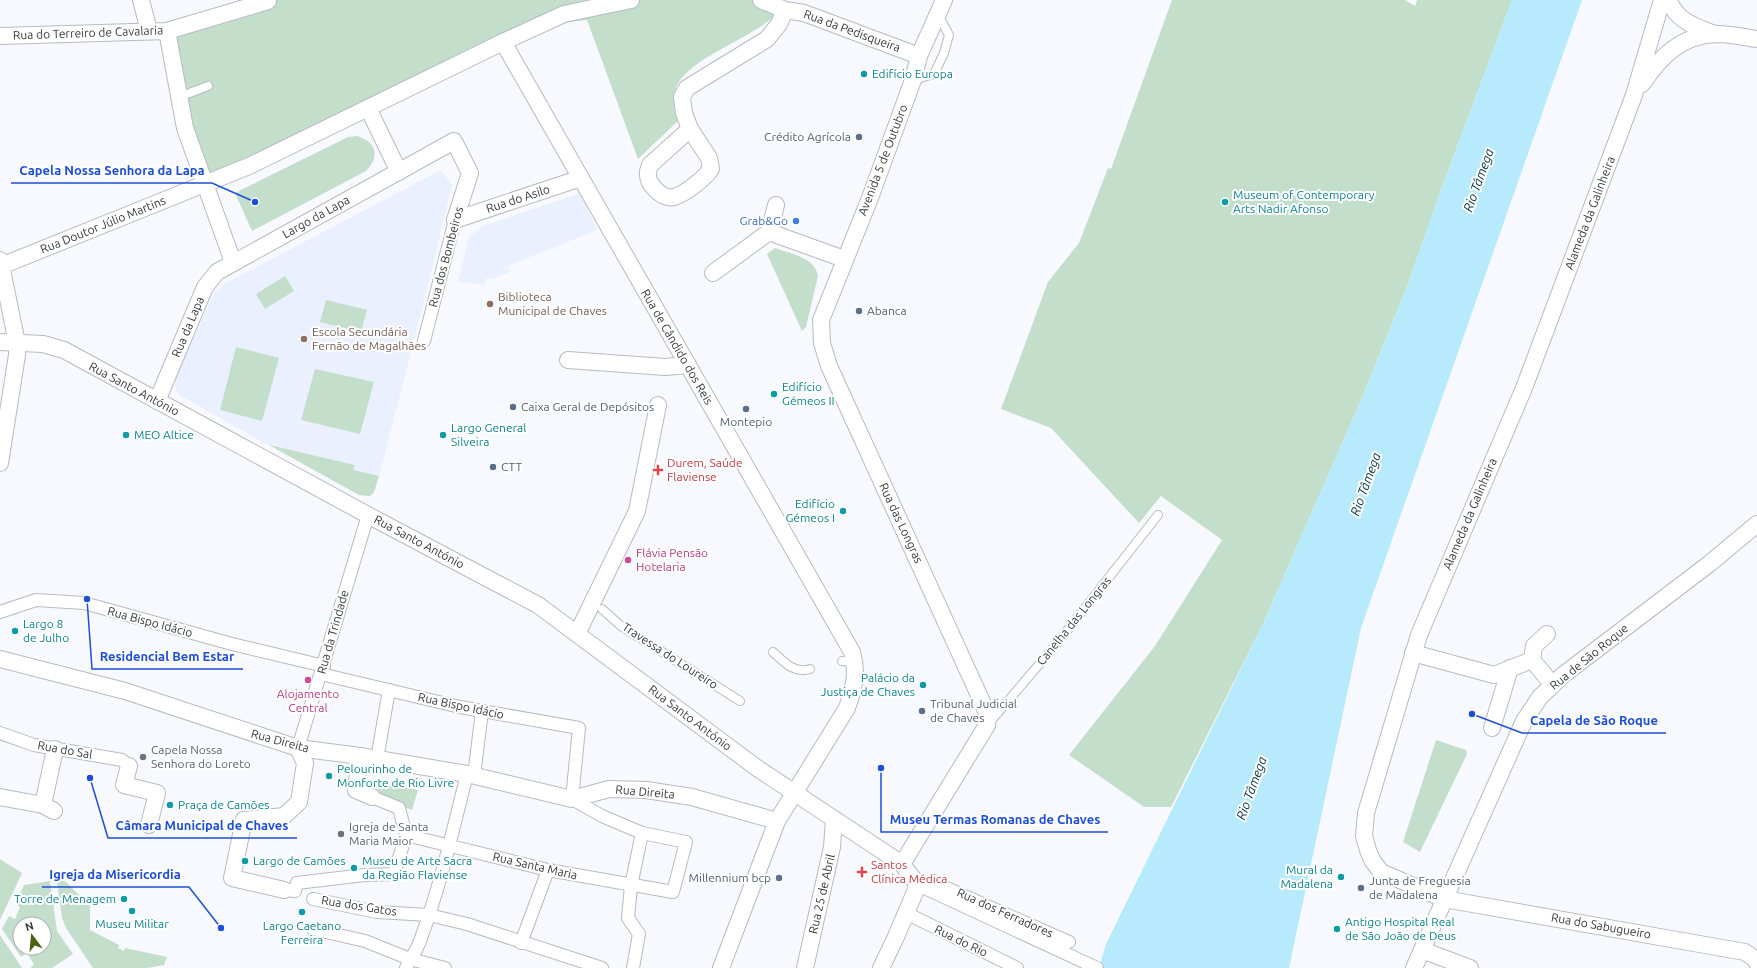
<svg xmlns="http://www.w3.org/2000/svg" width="1757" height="968" viewBox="0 0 1757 968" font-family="Ubuntu,sans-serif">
<rect width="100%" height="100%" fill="#f7f9fe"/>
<!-- built -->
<g fill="#eaf0fe">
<path d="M 441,170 L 452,185 L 425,298 L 379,476 L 374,492 L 370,496 L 359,495 L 269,445 L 261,443 L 261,441 L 181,396 L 177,392 L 174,380 L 215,292 L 226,283 Z"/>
<path d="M 581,193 L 597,230 L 508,266 L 510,272 L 492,279 L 486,278 L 485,285 L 458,282 L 469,237 L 483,226 Z"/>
</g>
<!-- green -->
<g fill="#c4decc" fill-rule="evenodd">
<path d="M 247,0 L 783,0 C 781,4 779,10 776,14 C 754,39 679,60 675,93 C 674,103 676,110 680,119 L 638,159 L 587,20 L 528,27 L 204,183 L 169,39 Z"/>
<path d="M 1172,0 L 1405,0 L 1415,6 L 1417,0 L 1512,0 L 1442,187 L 1408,284 L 1362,398 L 1262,626 L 1171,807 L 1144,807 L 1069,755 L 1155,646 L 1222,540 L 1161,496 L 1139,523 L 1051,428 L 1001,409 L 1048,282 L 1079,243 L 1108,168 L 1111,169 Z"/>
<path d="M 357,136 C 377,142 380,156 366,171 L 252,231 L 235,193 L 348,137 Z"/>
<path d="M 775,248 C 791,254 815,257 818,276 L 806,327 L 802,331 L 767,254 Z"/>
<path d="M 285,276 L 294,291 L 265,309 L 256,294 Z"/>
<path d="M 326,300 L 367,310 L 361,332 L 320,322 Z"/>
<path d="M 236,347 L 279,358 L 262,421 L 220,410 Z"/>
<path d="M 315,369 L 374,382 L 360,434 L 301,420 Z"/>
<path d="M 269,445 L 355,465 L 353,470 L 379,476 L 374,492 L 370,496 L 359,495 Z"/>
<path d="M 1436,740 L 1466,750 L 1467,754 L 1420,852 L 1403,842 Z"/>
<path d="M 380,781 L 418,790 L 412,810 L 376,795 Z"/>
<path d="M 0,859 L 22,873 L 0,920 Z"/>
<path d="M 63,880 L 66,882 L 90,906 L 90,930 L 119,945 L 118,948 L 124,951 L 125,948 L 167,957 L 164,965 L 147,968 L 93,968 L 66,928 L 62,918 L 57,881 Z"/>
<path d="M 50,881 L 57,931 L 73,954 L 52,968 L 31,968 L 31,967 L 34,964 L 27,953 L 21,957 L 2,929 L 9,916 L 15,919 L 20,907 L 15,904 L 24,885 ZM 20,924 L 44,924 L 44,948 L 20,948 Z"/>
<path d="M 0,935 L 22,968 L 0,968 Z"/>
</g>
<!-- water -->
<path fill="#b7eafd" d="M 1512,0 L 1582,0 L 1361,628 L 1289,968 L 1099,968 L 1106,944 L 1262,626 L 1362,398 L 1408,284 L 1442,187 Z"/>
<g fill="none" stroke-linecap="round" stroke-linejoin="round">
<defs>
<g id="service">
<path d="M 913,80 L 934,74 L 944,53 L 949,35 L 938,15"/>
<path d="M 179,97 L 208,86"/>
<path d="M 602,609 L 621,626 L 740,701"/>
<path d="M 773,652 C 784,662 794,674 810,669"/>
<path d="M 842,661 L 855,662"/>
<path d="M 990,722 L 1059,641 L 1158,515"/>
</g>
<g id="pedestrian">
<path d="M 424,341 L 455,220"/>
<path d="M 0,612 L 36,600 L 84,603 L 232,644 L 324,666"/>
<path d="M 321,674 L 460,707 L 579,728 L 572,799 L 602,816 L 642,833 L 686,842 L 673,892 L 548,870 L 406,835 L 399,808 L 372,797"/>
<path d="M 0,733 L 34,745 L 122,760 L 129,766"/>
<path d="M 298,748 L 368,515"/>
<path d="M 377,759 L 389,690"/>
<path d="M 474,776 L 482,711"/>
<path d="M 918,885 L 1097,968"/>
<path d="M 918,885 L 935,883 L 1069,942"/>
<path d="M 284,890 L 295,891 L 297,883 L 364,875 L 394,874 L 406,835"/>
<path d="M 313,899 L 377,912 L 429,915 L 467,924 L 602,968"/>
<path d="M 906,913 L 1017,968"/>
<path d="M 313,929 L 365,941 L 410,959 L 445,968"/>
<path d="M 521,943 L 548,870"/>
<path d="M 406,968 C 410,959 417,950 420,941 C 440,887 453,830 467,774"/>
<path d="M 633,968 L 639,934 L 628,918 L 631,886 L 642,833"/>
</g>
<g id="minor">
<path d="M 141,0 L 149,31"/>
<path d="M 761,0 L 785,10 L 804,13 L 919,56"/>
<path d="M 1662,0 L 1634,95 L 1524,388 L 1419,635 L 1366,813 L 1364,836 L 1368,850 L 1372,860 L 1381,872 L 1444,899 L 1745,952 L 1755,959 L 1757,963"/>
<path d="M 1669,0 C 1676,21 1696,27 1715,34"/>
<path d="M 167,31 L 185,128 L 233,262"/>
<path d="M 0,36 L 167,31 L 268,1"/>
<path d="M 503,42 L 852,652 C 858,672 854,689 847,708 L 777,821 L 721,968"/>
<path d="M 1642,84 C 1660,57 1681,35 1717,34 C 1730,34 1744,37 1757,39"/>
<path d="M 368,108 L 399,172"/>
<path d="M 690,129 L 650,165 C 649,168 647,172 648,175 C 648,185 663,200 674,197 C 685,194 705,178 711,169 L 709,158 L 690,129 L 684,113 L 682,97 L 687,88 L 767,39 L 779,24 L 785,10"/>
<path d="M 455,220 L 581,178"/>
<path d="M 769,232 L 776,205"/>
<path d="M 0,260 L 17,343 L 17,355 L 0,463"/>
<path d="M 1,266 L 249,166 L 503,42 L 564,14 L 631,0"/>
<path d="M 713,273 L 769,232 L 844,259"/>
<path d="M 0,342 L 43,344 L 64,350 L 377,520 L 538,605 L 757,768 L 902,864 L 918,885 L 895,939 L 881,968"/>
<path d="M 568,360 L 665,367 L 688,365"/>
<path d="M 157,401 L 205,287 L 217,272 L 454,141 L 470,173 L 455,220"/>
<path d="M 578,632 L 637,511 L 658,405"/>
<path d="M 1413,653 L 1494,675 L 1532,660 L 1553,685"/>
<path d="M 0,659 L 125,691 L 298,748 L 360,756 L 467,774 L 572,799 L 609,789 L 646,790 L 692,797 L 777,821"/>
<path d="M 1532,660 L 1534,646 L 1547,634"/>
<path d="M 1492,728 L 1510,668"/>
<path d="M 360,756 L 356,790 L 372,797"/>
<path d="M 129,766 L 124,785 L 157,793 L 149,825"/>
<path d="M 0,797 L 43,805 L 54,811"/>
<path d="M 43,805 L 55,749"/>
<path d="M 902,864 L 987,725 L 988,715 L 829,366 L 822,343 L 821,320 L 870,198 L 913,80 L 919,56 L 944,0"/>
<path d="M 284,890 L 232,878 L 244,820 L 284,816 L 299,802 L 305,763 L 298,748"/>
<path d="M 1422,950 L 1470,968"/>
<path d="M 805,968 L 832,847 L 834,819"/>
<path d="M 1414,968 L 1524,721 L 1540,697 L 1563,675 L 1709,564 L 1757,524"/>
</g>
</defs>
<!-- service casing -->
<use href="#service" stroke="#b7bac1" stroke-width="10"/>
<!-- pedestrian casing -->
<use href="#pedestrian" stroke="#b7bac1" stroke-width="14"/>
<!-- minor casing -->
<use href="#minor" stroke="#b7bac1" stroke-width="18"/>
<!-- service -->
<use href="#service" stroke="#fff" stroke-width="8"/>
<!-- pedestrian -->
<use href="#pedestrian" stroke="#fff" stroke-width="12"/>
<!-- minor -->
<use href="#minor" stroke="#fff" stroke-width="16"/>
</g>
<!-- markers -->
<g fill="#0f9aa8" stroke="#fff" stroke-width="1.5">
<circle cx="864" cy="74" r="4"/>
<circle cx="1225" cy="202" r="4"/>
<circle cx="774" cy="394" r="4"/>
<circle cx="126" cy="435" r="4"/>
<circle cx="443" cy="435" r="4"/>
<circle cx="843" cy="511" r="4"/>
<circle cx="15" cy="631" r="4"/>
<circle cx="923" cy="685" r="4"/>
<circle cx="329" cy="776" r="4"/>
<circle cx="170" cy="805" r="4"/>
<circle cx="245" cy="861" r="4"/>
<circle cx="354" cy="868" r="4"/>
<circle cx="1341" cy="877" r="4"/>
<circle cx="124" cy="899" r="4"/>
<circle cx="132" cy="911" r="4"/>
<circle cx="302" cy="912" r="4"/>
<circle cx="1337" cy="929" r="4"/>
</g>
<g fill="#5c6f8a" stroke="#fff" stroke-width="1.5">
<circle cx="859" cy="137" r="4"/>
<circle cx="859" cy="311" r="4"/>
<circle cx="513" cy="407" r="4"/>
<circle cx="746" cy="409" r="4"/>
<circle cx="493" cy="467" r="4"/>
<circle cx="922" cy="711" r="4"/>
<circle cx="779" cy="878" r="4"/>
<circle cx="1361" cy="888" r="4"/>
</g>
<circle fill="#3f7fe0" stroke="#fff" stroke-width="1.5" cx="796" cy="221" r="4"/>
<g fill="#8d6e63" stroke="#fff" stroke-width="1.5">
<circle cx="490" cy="304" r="4"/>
<circle cx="304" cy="339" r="4"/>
</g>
<g fill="#e0444e" stroke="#fff" stroke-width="1.5">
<path d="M656 464h4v4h4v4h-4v4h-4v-4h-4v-4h4z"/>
<path d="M860 866h4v4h4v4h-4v4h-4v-4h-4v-4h4z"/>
</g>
<g fill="#d1479c" stroke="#fff" stroke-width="1.5">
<circle cx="628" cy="560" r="4"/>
<circle cx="308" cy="680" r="4"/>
</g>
<g fill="#6b7280" stroke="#fff" stroke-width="1.5">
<circle cx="143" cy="757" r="4"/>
<circle cx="341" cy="834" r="4"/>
</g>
<g text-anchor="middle" stroke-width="4" stroke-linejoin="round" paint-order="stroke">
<!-- street labels -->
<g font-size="12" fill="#363739" stroke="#fff">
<text transform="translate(852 31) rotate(20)" y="4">Rua da Pedisqueira</text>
<text transform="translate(88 33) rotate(-2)" y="4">Rua do Terreiro de Cavalaria</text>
<text transform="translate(883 160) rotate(-69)" y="4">Avenida 5 de Outubro</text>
<text transform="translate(518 199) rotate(-18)" y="4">Rua do Asilo</text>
<text transform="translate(1590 213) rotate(-69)" y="4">Alameda da Galinheira</text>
<text transform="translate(316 217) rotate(-29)" y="4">Largo da Lapa</text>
<text transform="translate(103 225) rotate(-22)" y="4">Rua Doutor Júlio Martins</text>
<text transform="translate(446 257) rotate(-75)" y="4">Rua dos Bombeiros</text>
<text transform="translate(188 327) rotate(-67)" y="4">Rua da Lapa</text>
<text transform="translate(677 347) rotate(60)" y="4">Rua de Cândido dos Reis</text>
<text transform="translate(134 389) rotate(28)" y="4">Rua Santo António</text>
<text transform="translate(1470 514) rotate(-67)" y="4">Alameda da Galinheira</text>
<text transform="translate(901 523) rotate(65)" y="4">Rua das Longras</text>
<text transform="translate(419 542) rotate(28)" y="4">Rua Santo António</text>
<text transform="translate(1074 621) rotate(-51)" y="4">Canelha das Longras</text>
<text transform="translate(150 622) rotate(15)" y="4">Rua Bispo Idácio</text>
<text transform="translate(333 632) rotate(-74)" y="4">Rua da Trindade</text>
<text transform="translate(670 656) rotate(33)" y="4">Travessa do Loureiro</text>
<text transform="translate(1589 657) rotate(-39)" y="4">Rua de São Roque</text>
<text transform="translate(461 706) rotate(12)" y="4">Rua Bispo Idácio</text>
<text transform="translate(690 718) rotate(37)" y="4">Rua Santo António</text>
<text transform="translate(280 741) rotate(15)" y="4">Rua Direita</text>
<text transform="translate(65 750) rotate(10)" y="4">Rua do Sal</text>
<text transform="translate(645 792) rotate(5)" y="4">Rua Direita</text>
<text transform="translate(535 866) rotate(13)" y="4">Rua Santa Maria</text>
<text transform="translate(822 894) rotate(-77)" y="4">Rua 25 de Abril</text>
<text transform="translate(359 906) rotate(9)" y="4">Rua dos Gatos</text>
<text transform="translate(1005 913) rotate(24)" y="4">Rua dos Ferradores</text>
<text transform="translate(1601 926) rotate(10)" y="4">Rua do Sabugueiro</text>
<text transform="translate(961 941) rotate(26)" y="4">Rua do Rio</text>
</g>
<!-- culture labels -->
<g font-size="12" fill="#0d838f" stroke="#fff" text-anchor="start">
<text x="872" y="78">Edifício Europa</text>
<text x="1233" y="199">Museum of Contemporary<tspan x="1233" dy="14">Arts Nadir Afonso</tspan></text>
<text x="782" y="391">Edifício<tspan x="782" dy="14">Gémeos II</tspan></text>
<text x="451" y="432">Largo General<tspan x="451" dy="14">Silveira</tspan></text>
<text x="134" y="439">MEO Altice</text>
<text x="835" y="508" text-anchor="end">Edifício<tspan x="835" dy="14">Gémeos I</tspan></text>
<text x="23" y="628">Largo 8<tspan x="23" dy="14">de Julho</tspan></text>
<text x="915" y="682" text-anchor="end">Palácio da<tspan x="915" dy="14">Justiça de Chaves</tspan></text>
<text x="337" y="773">Pelourinho de<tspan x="337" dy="14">Monforte de Rio Livre</tspan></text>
<text x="178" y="809">Praça de Camões</text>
<text x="253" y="865">Largo de Camões</text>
<text x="362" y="865">Museu de Arte Sacra<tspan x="362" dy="14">da Região Flaviense</tspan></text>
<text x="1333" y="874" text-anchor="end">Mural da<tspan x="1333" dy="14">Madalena</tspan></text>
<text x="116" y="903" text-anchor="end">Torre de Menagem</text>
<text x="1345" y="926">Antigo Hospital Real<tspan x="1345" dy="14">de São João de Deus</tspan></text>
<text x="132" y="928" text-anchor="middle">Museu Militar</text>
<text x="302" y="930" text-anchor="middle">Largo Caetano<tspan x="302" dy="14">Ferreira</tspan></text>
</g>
<!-- service labels -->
<g font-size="12" fill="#4e5e75" stroke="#fff" text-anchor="start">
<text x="851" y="141" text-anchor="end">Crédito Agrícola</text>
<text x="867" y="315">Abanca</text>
<text x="521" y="411">Caixa Geral de Depósitos</text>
<text x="746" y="426" text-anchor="middle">Montepio</text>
<text x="501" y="471">CTT</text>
<text x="930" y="708">Tribunal Judicial<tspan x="930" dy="14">de Chaves</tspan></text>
<text x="771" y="882" text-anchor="end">Millennium bcp</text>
<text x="1369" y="885">Junta de Freguesia<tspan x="1369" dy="14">de Madalena</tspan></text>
</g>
<!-- shop labels -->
<g font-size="12" fill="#366cbe" stroke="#fff" text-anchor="end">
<text x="788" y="225">Grab&amp;Go</text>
</g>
<!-- education labels -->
<g font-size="12" fill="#785e54" stroke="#fff" text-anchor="start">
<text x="498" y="301">Biblioteca<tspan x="498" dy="14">Municipal de Chaves</tspan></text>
<text x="312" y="336">Escola Secundária<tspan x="312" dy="14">Fernão de Magalhães</tspan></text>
</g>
<!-- health labels -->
<g font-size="12" fill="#be3a42" stroke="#fff" text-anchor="start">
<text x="667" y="467">Durem, Saúde<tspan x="667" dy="14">Flaviense</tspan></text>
<text x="871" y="869">Santos<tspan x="871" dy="14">Clínica Médica</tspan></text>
</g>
<!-- hotel labels -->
<g font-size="12" fill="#b23c85" stroke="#fff" text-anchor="start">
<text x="636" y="557">Flávia Pensão<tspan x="636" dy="14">Hotelaria</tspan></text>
<text x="308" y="698" text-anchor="middle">Alojamento<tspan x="308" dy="14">Central</tspan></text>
</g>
<!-- worship labels -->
<g font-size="12" fill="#5b616d" stroke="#fff" text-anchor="start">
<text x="151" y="754">Capela Nossa<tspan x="151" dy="14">Senhora do Loreto</tspan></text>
<text x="349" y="831">Igreja de Santa<tspan x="349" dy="14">Maria Maior</tspan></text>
</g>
<!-- water labels -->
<g font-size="13" font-style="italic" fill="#033341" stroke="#fff">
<text transform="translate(1478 180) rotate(-70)" y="5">Rio Tâmega</text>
<text transform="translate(1365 484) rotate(-70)" y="5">Rio Tâmega</text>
<text transform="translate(1251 788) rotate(-70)" y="5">Rio Tâmega</text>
</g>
</g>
<!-- callouts -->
<path fill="none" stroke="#1d4ed8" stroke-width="1.5" d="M255 202L212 183H11M87 599L92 669H243M1472 714L1522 733H1666M881 768L881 832H1108M90 778L108 838H297M221 928L189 887H42"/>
<g fill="#1d4ed8" stroke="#fff" stroke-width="1.5">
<circle cx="255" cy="202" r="4"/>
<circle cx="87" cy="599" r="4"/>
<circle cx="1472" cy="714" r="4"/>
<circle cx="881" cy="768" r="4"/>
<circle cx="90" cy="778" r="4"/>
<circle cx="221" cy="928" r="4"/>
</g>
<g font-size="13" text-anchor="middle" font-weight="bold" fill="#1d4ed8" stroke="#fff" stroke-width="4" stroke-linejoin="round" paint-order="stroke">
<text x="112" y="175">Capela Nossa Senhora da Lapa</text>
<text x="167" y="661">Residencial Bem Estar</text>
<text x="1594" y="725">Capela de São Roque</text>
<text x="995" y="824">Museu Termas Romanas de Chaves</text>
<text x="202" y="830">Câmara Municipal de Chaves</text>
<text x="115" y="879">Igreja da Misericordia</text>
</g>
<!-- north arrow -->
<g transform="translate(32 936) rotate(344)"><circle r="19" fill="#ffffff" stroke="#afafb0"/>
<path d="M0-3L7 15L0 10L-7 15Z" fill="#4b6210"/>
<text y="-6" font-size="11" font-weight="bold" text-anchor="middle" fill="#363739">N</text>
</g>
</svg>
